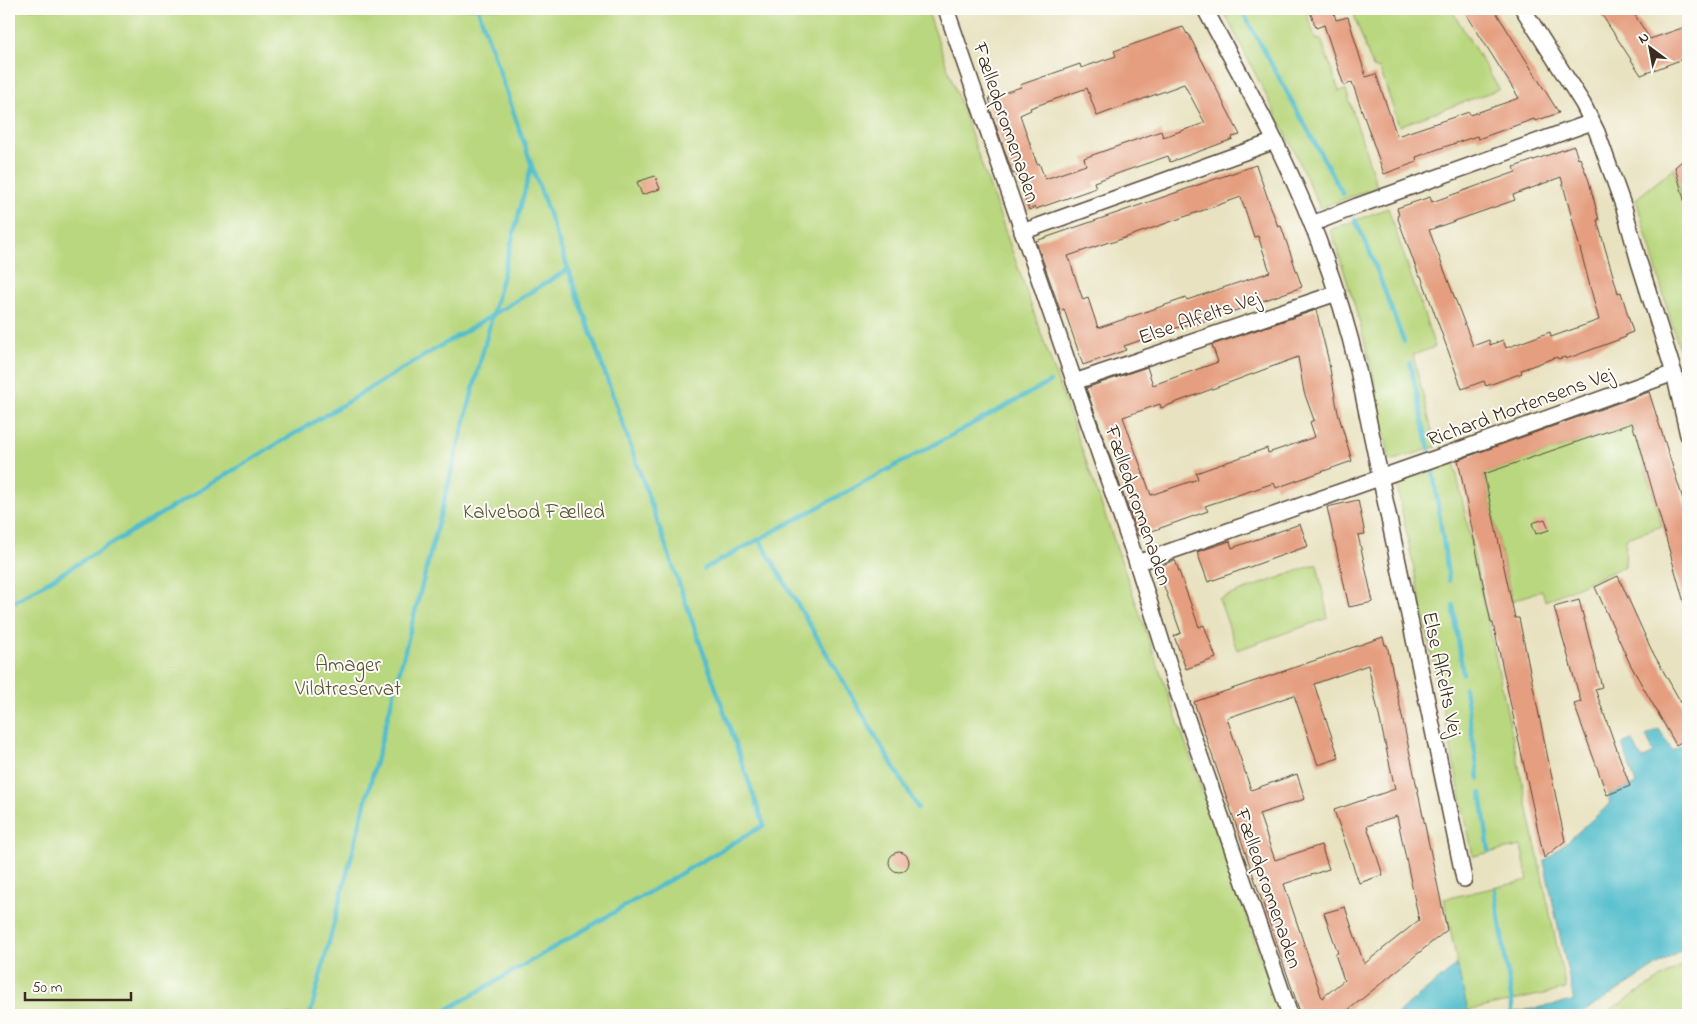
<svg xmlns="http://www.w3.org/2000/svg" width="1697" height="1024" viewBox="0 0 1697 1024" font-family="'Indie Flower',sans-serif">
<rect width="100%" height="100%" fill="#fdfcf7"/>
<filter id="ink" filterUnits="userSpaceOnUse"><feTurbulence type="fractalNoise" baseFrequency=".02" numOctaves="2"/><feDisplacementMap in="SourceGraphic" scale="10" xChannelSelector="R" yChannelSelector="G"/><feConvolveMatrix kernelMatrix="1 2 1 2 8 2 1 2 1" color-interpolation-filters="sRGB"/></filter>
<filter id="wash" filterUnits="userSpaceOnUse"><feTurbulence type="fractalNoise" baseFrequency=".0096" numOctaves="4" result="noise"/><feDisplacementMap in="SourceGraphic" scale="20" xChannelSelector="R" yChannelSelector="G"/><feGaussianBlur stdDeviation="1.12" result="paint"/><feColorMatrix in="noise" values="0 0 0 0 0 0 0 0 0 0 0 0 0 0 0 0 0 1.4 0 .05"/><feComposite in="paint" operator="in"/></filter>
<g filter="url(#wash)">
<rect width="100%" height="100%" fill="#e8e2c0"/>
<!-- green -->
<g fill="#b9d77e" stroke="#7a804e">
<path d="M 9,9 L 927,9 L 1281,1015 L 9,1015 Z"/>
<path d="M 1238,9 L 1305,9 L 1316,40 L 1321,39 L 1339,91 L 1346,90 L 1377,187 L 1320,208 L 1292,146 L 1225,14 Z"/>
<path d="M 1372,9 L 1451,9 L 1499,89 L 1399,126 L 1380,69 L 1373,68 L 1354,15 Z"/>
<path d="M 1674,168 L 1688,221 L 1688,357 L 1682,359 L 1636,199 Z"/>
<path d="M 1388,208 L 1435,347 L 1413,355 L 1436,447 L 1390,461 L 1372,370 L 1357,313 L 1334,239 L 1330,230 Z"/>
<path d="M 1632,423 L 1662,526 L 1626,538 L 1625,566 L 1545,601 L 1542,590 L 1512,601 L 1484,474 Z"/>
<path d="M 1454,461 L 1566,989 L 1467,1011 L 1444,899 L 1528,880 L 1521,846 L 1473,856 L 1396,482 Z"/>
<path d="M 1317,564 L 1328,618 L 1237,650 L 1219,599 Z"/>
<path d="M 1688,961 L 1688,1015 L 1602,1015 Z"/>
</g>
<!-- water -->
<g fill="#52becc" stroke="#467475">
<path d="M 1659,729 L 1672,751 L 1688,742 L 1688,946 L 1579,1015 L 1500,1015 L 1574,1001 L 1544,862 L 1610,804 L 1608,795 L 1636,784 L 1622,744 L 1632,740 L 1642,759 L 1654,753 L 1646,736 Z"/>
<path d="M 1457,965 L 1469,1015 L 1396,1015 Z"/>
</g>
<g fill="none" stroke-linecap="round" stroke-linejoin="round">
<!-- stream -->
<g stroke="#52becc" stroke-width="4.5">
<path d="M 1241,9 L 1343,194"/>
<path d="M 1355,220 L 1370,252 L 1404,342"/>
<path d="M 1410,363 L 1429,449"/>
<path d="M 1433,471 L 1449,581"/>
<path d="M 759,539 L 918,808"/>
<path d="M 704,569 L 1050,382"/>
<path d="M 9,605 L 569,269"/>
<path d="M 1453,605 L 1463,674"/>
<path d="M 1465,688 L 1479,779"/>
<path d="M 1481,793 L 1489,851"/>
<path d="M 1495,890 L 1512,1003 L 1512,1013"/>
<path d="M 310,1015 L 531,167"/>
<path d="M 438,1015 L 764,825 L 532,166 L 478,9"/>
</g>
</g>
<g id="blocks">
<!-- building -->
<g fill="#e59e7f" fill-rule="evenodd">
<path d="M 1309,9 L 1333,9 L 1336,20 L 1348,17 L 1366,77 L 1376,74 L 1397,136 L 1469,112 L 1470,115 L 1519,98 L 1463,9 L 1494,9 L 1559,113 L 1535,121 L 1534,119 L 1478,139 L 1477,136 L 1441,148 L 1416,157 L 1417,162 L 1384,174 L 1352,82 L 1344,86 L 1324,25 L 1316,28 Z"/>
<path d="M 1598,9 L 1631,9 L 1650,39 L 1688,26 L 1688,57 L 1641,75 Z"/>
<path d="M 1183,27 L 1187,34 L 1188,33 L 1240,135 L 1232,137 L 1233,139 L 1170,162 L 1168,156 L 1125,171 L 1094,182 L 1096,188 L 1036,209 L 1035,207 L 1029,210 L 1016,173 L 1013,174 L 989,106 L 991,105 L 989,98 L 1021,87 L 1020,85 L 1080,64 L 1081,68 L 1116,56 L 1114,51 ZM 1184,84 L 1205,123 L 1163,137 L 1161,131 L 1084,158 L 1086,165 L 1045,179 L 1039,163 L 1037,164 L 1020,115 L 1031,110 L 1030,108 L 1087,88 L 1097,116 Z"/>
<path d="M 1574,146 L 1578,159 L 1580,158 L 1589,181 L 1599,220 L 1597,220 L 1618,293 L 1621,292 L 1633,332 L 1625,335 L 1626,337 L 1566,359 L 1565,357 L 1558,359 L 1557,357 L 1521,370 L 1522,373 L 1486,386 L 1484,381 L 1462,389 L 1421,276 L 1419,276 L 1397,216 L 1399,215 L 1397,208 L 1430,197 L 1432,202 L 1516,172 L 1514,167 ZM 1561,177 L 1599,320 L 1551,337 L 1550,332 L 1506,348 L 1503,340 L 1490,345 L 1489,340 L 1473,346 L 1429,230 L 1515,200 L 1513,195 Z"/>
<path d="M 1688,156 L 1688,203 L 1685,203 L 1675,167 Z"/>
<path d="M 1256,165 L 1278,227 L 1281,226 L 1302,287 L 1192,326 L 1191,323 L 1124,346 L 1126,350 L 1083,365 L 1064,309 L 1060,310 L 1036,241 ZM 1241,197 L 1254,237 L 1258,236 L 1270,272 L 1187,300 L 1186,298 L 1098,328 L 1088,298 L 1083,300 L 1068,256 L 1109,242 L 1110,243 Z"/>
<path d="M 655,176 L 660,189 L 642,195 L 637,182 Z"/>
<path d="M 1316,310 L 1328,358 L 1338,413 L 1352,461 L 1276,488 L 1274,483 L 1205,506 L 1208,511 L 1138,536 L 1086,388 L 1147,367 L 1153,385 L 1218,362 L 1212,345 ZM 1298,357 L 1304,392 L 1314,420 L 1310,422 L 1315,437 L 1268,453 L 1267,448 L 1196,473 L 1198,479 L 1151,495 L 1123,417 L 1160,404 L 1161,408 Z"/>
<path d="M 1649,392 L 1688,515 L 1688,606 L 1685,606 L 1636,432 L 1635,433 L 1632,423 L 1484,474 L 1515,618 L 1519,618 L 1565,841 L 1544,858 L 1493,623 L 1491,623 L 1458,460 Z"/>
<path d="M 1358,500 L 1365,534 L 1358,535 L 1373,602 L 1349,607 L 1327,507 Z"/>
<path d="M 1545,519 L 1549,530 L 1536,534 L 1532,523 Z"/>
<path d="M 1300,524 L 1308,546 L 1208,582 L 1197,552 L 1230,541 L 1232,548 Z"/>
<path d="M 1175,560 L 1199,627 L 1204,625 L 1216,658 L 1186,669 L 1174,636 L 1181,633 L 1157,567 Z"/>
<path d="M 1618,576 L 1652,651 L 1688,715 L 1688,738 L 1676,745 L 1630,664 L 1595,587 Z"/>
<path d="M 1579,600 L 1602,687 L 1595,689 L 1630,786 L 1607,795 L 1574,704 L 1581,702 L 1554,607 Z"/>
<path d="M 1383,637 L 1385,645 L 1387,645 L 1447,930 L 1342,1015 L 1301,1015 L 1194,702 ZM 1368,665 L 1395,789 L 1334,810 L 1359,883 L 1383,875 L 1367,826 L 1397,816 L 1419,920 L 1364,964 L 1345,907 L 1324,913 L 1338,953 L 1335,954 L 1344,980 L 1322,998 L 1284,884 L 1329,869 L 1321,845 L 1275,860 L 1259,814 L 1305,799 L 1297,774 L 1251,790 L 1227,718 L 1294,695 L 1318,765 L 1339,758 L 1314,684 Z"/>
<circle cx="899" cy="862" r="10"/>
</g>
</g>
</g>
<g filter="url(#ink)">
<use href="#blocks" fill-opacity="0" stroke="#554636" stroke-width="1"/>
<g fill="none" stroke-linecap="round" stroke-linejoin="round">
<defs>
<g id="minor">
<path d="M 946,9 L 1137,563 L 1176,687 L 1290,1015"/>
<path d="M 1205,9 C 1231,58 1259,106 1282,156 C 1315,225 1341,296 1358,370 L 1464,879"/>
<path d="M 1523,9 L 1583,104 L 1597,132 L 1624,208 L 1639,262 L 1674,373 L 1688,435"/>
<path d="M 1312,224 L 1357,206 L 1592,122"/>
<path d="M 1022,232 L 1275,141"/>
<path d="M 1074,382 L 1337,293"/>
<path d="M 1137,563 L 1442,456 L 1674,373"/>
</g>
</defs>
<!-- minor casing -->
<use href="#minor" stroke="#554636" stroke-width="18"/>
<!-- minor -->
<use href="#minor" stroke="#fff" stroke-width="15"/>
</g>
</g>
<g text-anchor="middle" stroke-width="4" stroke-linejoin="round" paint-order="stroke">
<!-- street labels -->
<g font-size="21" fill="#3b2a1e" stroke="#fdfcf7">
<text transform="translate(1007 122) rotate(71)" y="7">Fælledpromenaden</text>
<text transform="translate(1199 317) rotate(-19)" y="7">Else Alfelts Vej</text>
<text transform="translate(1520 406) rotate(-20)" y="7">Richard Mortensens Vej</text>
<text transform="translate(1139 505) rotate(71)" y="7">Fælledpromenaden</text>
<text transform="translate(1443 674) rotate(78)" y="7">Else Alfelts Vej</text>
<text transform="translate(1269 888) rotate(71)" y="7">Fælledpromenaden</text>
</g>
<!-- park labels -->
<g font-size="21" fill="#5a5536" stroke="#fdfcf7">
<text x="534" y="518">Kalvebod Fælled</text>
<text x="348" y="671">Amager<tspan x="348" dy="24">Vildtreservat</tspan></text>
</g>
</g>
<!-- margin -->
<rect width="1697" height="1024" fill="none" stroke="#fdfcf7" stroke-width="30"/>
<!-- north arrow -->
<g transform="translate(1650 48) rotate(328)" stroke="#fdfcf7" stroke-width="4" paint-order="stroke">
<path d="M0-4L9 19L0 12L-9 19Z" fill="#3b2a1e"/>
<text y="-8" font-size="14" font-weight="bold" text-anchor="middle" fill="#3b2a1e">N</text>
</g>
<!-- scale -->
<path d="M25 992v8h106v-8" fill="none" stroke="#3b2a1e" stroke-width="2.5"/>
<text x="32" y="992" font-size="15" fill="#3b2a1e" stroke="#fdfcf7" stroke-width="4" paint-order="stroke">50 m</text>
</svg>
